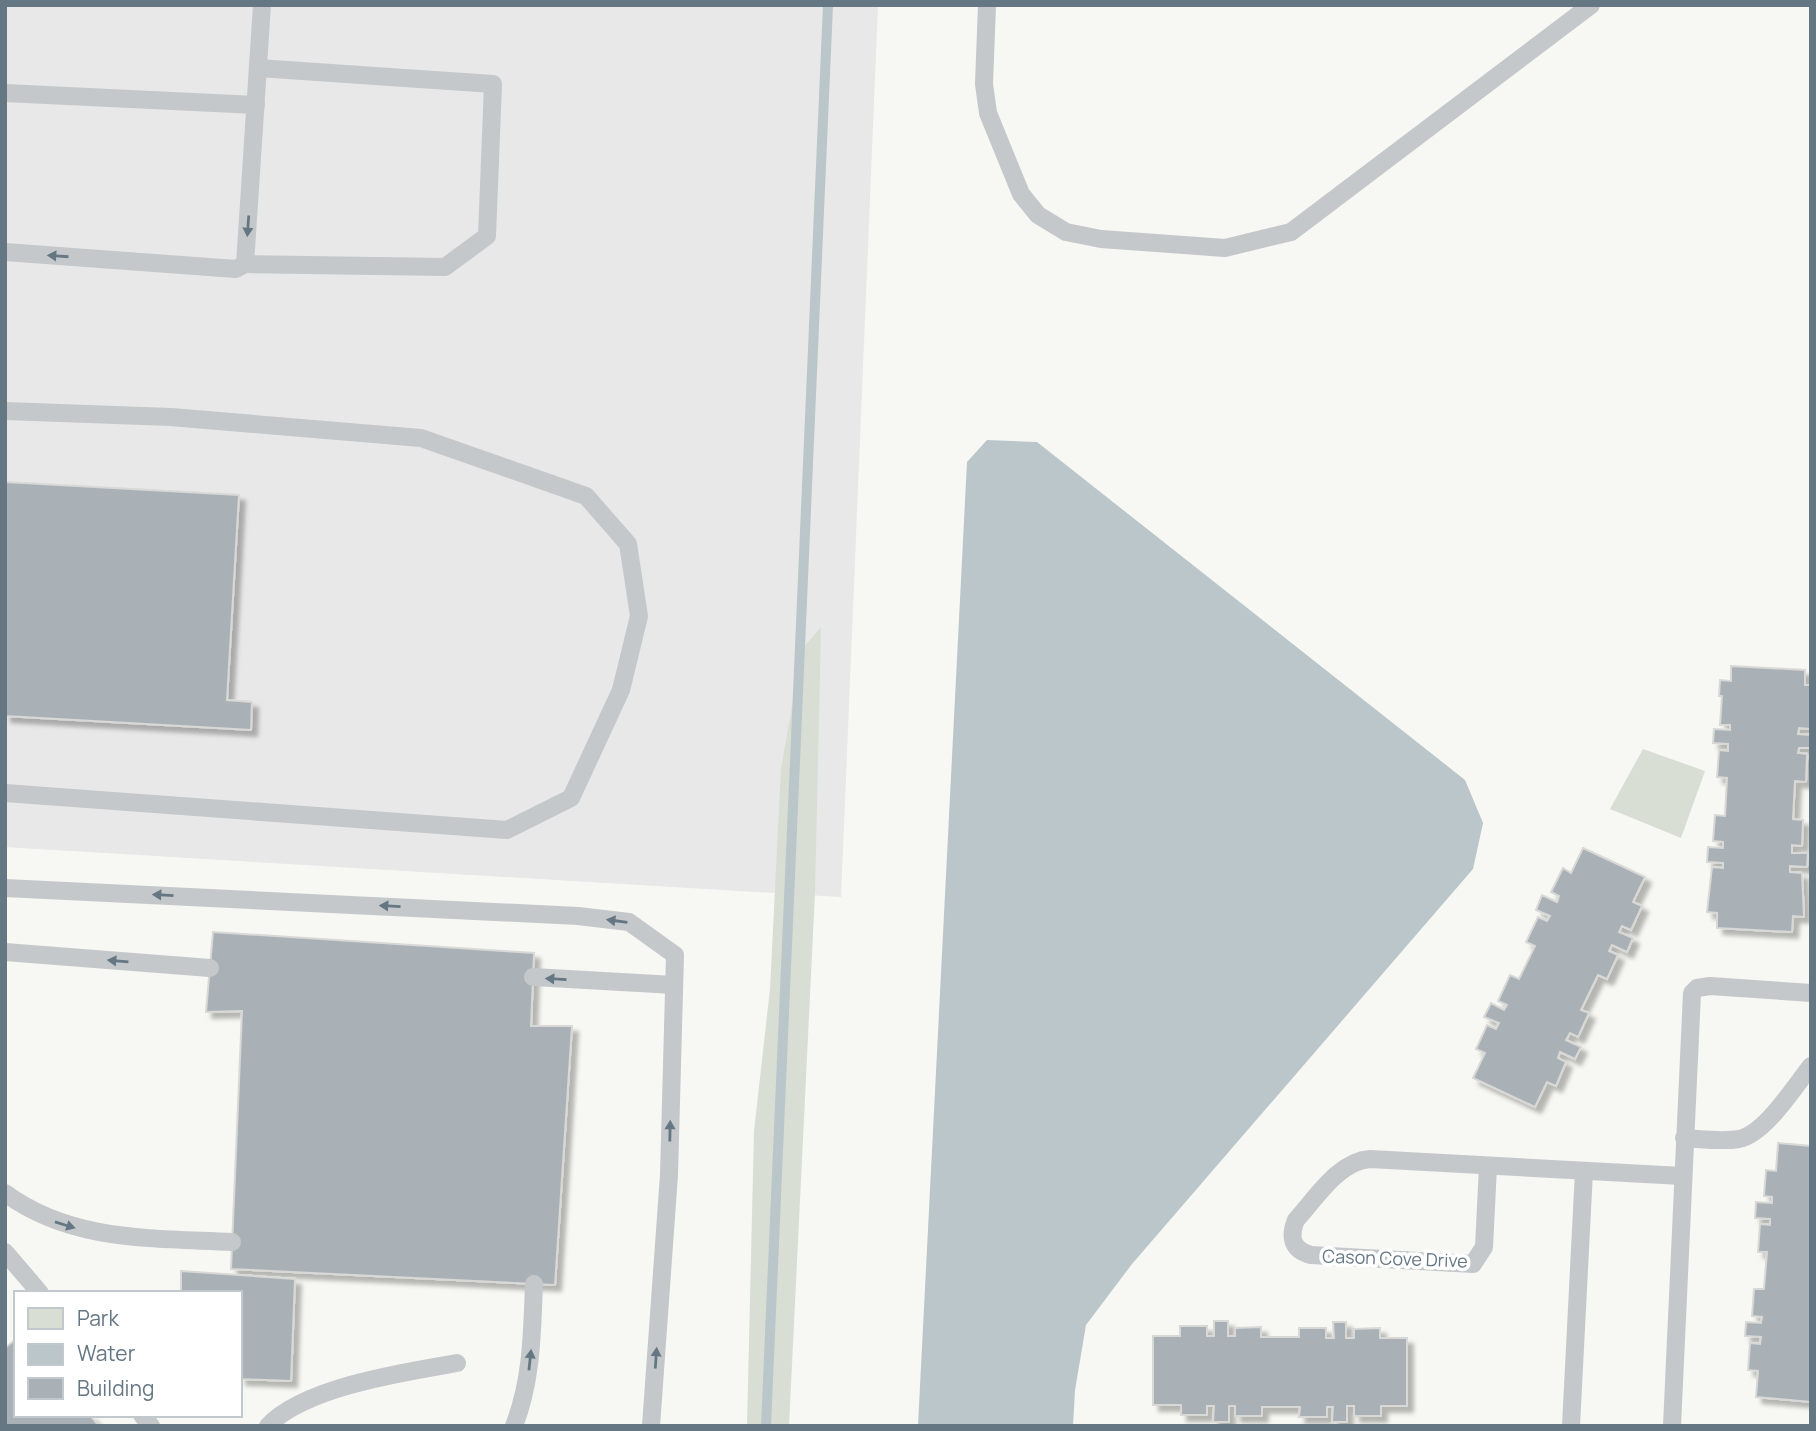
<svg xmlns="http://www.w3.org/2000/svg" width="1816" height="1431" viewBox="0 0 1816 1431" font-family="Manrope,sans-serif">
<defs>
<filter id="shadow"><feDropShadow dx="6" dy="6" stdDeviation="2" flood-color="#0004"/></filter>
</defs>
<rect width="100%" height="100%" fill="#f7f7f3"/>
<!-- built -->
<path fill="#e7e8e7" d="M 5,5 L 878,5 L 841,897 L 5,847 Z"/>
<!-- green -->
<g fill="#d8ded4">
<path d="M 821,627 L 815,893 L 789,1426 L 747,1426 L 754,1131 L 770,989 L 781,769 L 802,649 Z"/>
<path d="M 1643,749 L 1705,771 L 1681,838 L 1610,809 Z"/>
</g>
<!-- water -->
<path fill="#bac6c9" d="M 987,440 L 1037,442 L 1465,780 L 1483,823 L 1473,869 L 1132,1264 L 1086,1325 L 1075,1390 L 1073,1426 L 918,1426 L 967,462 Z"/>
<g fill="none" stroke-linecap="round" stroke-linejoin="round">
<!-- stream -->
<path stroke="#bac6c9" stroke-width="10" d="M 766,1426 L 828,5"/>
</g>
<!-- building -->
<g fill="#a9b1b6" stroke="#d8d8d6" stroke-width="2" filter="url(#shadow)">
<path d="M 5,482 L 239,495 L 227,700 L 252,702 L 251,730 L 5,716 Z"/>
<path d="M 1731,666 L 1805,670 L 1805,685 L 1811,685 L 1810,729 L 1799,728 L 1798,734 L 1811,735 L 1811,748 L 1799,748 L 1798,753 L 1807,754 L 1806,782 L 1795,781 L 1793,819 L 1803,820 L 1802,846 L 1792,845 L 1792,853 L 1808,853 L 1807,867 L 1790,866 L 1790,872 L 1802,873 L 1804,917 L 1793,916 L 1792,932 L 1717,928 L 1717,913 L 1707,912 L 1712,867 L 1723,868 L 1723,863 L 1707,862 L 1708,847 L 1723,848 L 1723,842 L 1713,841 L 1715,815 L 1725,816 L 1727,778 L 1717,777 L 1719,750 L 1728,751 L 1728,744 L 1713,743 L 1714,729 L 1730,730 L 1730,725 L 1720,725 L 1722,696 L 1719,696 L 1720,680 L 1731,681 Z"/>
<path d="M 1583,848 L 1645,877 L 1633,902 L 1642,906 L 1631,930 L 1622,926 L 1619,932 L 1633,938 L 1627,952 L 1612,945 L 1609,951 L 1618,955 L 1607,979 L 1598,975 L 1581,1010 L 1589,1013 L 1578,1037 L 1570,1033 L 1566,1040 L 1581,1047 L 1575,1059 L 1560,1052 L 1558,1058 L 1566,1062 L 1556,1086 L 1547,1082 L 1535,1107 L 1473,1078 L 1485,1053 L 1476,1049 L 1487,1025 L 1496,1029 L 1499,1023 L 1484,1017 L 1491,1003 L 1504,1010 L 1507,1005 L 1498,1001 L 1510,975 L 1519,979 L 1535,946 L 1526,942 L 1538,917 L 1547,921 L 1550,916 L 1536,910 L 1542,895 L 1557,902 L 1559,896 L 1551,892 L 1563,868 L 1571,873 Z"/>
<path d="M 213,932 L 534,953 L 531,1026 L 572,1026 L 555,1285 L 231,1269 L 242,1011 L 206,1012 Z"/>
<path d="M 1778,1143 L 1811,1146 L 1811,1402 L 1756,1397 L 1758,1371 L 1748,1370 L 1750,1343 L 1760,1344 L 1761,1337 L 1745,1336 L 1746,1322 L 1761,1323 L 1762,1317 L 1752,1316 L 1754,1289 L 1764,1289 L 1767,1252 L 1758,1252 L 1760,1224 L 1770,1225 L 1770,1219 L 1755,1218 L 1756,1202 L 1772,1203 L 1772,1197 L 1764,1196 L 1766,1170 L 1776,1171 Z"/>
<path d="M 181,1271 L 295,1279 L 291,1381 L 240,1379 L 240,1293 L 181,1293 Z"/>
<path d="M 1214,1321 L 1228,1321 L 1228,1336 L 1235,1336 L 1235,1328 L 1261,1327 L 1261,1337 L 1299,1337 L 1299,1328 L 1326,1328 L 1326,1338 L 1334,1338 L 1333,1322 L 1346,1322 L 1346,1338 L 1354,1338 L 1354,1329 L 1380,1328 L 1380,1338 L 1407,1338 L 1407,1406 L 1381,1406 L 1381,1416 L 1354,1416 L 1354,1406 L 1347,1406 L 1347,1422 L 1332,1422 L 1333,1407 L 1327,1407 L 1327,1417 L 1299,1417 L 1300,1407 L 1262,1407 L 1262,1416 L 1235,1416 L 1235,1406 L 1229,1406 L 1229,1422 L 1213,1422 L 1214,1406 L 1207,1406 L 1207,1415 L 1181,1415 L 1181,1405 L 1153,1405 L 1153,1336 L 1180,1336 L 1180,1326 L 1207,1326 L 1207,1336 L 1214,1336 Z"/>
<path d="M 16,1339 L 16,1415 L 90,1415 L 99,1426 L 5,1426 L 5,1348 Z"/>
</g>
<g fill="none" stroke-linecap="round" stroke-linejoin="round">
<!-- service -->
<g stroke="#c4c8cb" stroke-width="18">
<path d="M 987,5 L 984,84 L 988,113 L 1021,194 L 1038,215 L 1066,232 L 1101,239 L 1225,248 L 1291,232 L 1591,5"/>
<path d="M 5,93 L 256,105"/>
<path d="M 5,252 L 236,269 L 245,264 L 262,5"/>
<path d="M 245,264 L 445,267 L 487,236 L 493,84 L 258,68"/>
<path d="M 5,411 L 171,417 L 421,438 L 586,496 L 628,544 L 639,616 L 621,690 L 571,798 L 507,830 L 5,793"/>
<path d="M 5,888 L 578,916 L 629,922 L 675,955 L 669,1175 L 651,1426"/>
<path d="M 5,952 L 210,968"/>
<path d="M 533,977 L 674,985"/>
<path d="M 1684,1138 C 1702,1139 1721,1142 1739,1139 C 1765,1134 1794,1087 1811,1066"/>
<path d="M 1488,1166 L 1484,1247 L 1473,1264 L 1311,1255 C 1292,1250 1289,1237 1296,1220 C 1316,1198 1339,1161 1370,1159 L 1682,1176"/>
<path d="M 5,1193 C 71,1242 153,1238 232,1242"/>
<path d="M 5,1252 L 40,1293"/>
<path d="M 142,1415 L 151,1426"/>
<path d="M 268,1426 C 304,1387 405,1372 457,1363"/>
<path d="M 514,1426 C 532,1380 532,1333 534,1284"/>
<path d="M 1571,1426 L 1584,1171"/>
<path d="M 1672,1426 L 1692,993 L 1697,988 L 1710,986 L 1811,993"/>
</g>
</g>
<!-- one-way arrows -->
<defs><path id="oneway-solid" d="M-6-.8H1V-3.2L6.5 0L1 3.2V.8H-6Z" transform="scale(1.75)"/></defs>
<g fill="#667784">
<use href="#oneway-solid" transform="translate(248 226) rotate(94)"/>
<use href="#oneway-solid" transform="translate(58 256) rotate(-176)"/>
<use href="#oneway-solid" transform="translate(163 895) rotate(-177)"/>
<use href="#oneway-solid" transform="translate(390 906) rotate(-177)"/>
<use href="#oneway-solid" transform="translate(617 921) rotate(-172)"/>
<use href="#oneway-solid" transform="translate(118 961) rotate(-175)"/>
<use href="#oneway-solid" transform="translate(556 979) rotate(-177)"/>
<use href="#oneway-solid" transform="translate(670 1131) rotate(-89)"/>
<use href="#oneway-solid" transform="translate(65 1225) rotate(17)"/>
<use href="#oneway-solid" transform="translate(656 1358) rotate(-86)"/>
<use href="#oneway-solid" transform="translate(530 1360) rotate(-84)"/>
</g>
<g text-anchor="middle" stroke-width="7" stroke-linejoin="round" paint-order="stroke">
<!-- street labels -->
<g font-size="18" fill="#667784" stroke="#fff">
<text transform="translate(1395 1259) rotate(2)" y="6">Cason Cove Drive</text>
</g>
</g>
<!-- border -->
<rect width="1816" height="1431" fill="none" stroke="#667784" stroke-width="14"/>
<!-- legend -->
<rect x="14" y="1291" width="228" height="126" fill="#ffffff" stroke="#c2c9ce" stroke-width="2"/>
<rect x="28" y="1308" width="35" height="21" fill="#d8ded4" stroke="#c2c9ce" stroke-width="2"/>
<text x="77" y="1326" font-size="21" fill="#667784">Park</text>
<rect x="28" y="1344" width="35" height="21" fill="#bac6c9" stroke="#c2c9ce" stroke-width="2"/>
<text x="77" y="1361" font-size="21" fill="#667784">Water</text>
<rect x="28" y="1378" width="35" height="21" fill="#a9b1b6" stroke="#c2c9ce" stroke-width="2"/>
<text x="77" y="1396" font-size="21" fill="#667784">Building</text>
</svg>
